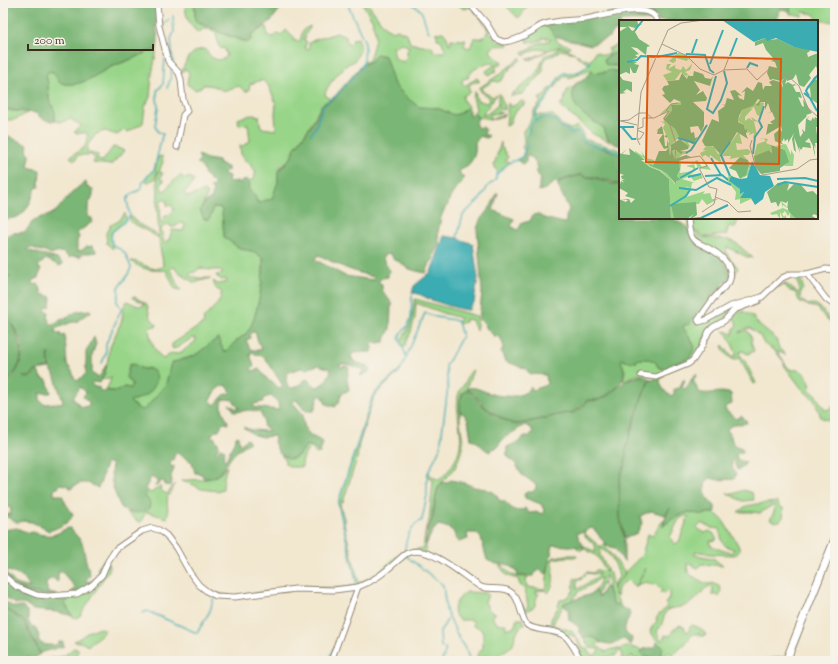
<svg xmlns="http://www.w3.org/2000/svg" width="838" height="664" viewBox="0 0 838 664" font-family="'Sorts Mill Goudy',serif">
<rect width="100%" height="100%" fill="#f7f3e8"/>
<filter id="ink" filterUnits="userSpaceOnUse"><feTurbulence type="fractalNoise" baseFrequency=".025" numOctaves="2"/><feDisplacementMap in="SourceGraphic" scale="8" xChannelSelector="R" yChannelSelector="G"/><feConvolveMatrix kernelMatrix="1 2 1 2 8 2 1 2 1" color-interpolation-filters="sRGB"/></filter>
<filter id="wash" filterUnits="userSpaceOnUse"><feTurbulence type="fractalNoise" baseFrequency=".012" numOctaves="4" result="noise"/><feDisplacementMap in="SourceGraphic" scale="16" xChannelSelector="R" yChannelSelector="G"/><feGaussianBlur stdDeviation="0.9" result="paint"/><feColorMatrix in="noise" values="0 0 0 0 0 0 0 0 0 0 0 0 0 0 0 0 0 1.4 0 .05"/><feComposite in="paint" operator="in"/></filter>
<g filter="url(#wash)">
<rect width="100%" height="100%" fill="#f2e7cf"/>
<!-- green -->
<g fill="#99d589" stroke="#6a8054" fill-rule="evenodd">
<path d="M 186,3 L 194,3 L 195,20 L 200,24 L 207,26 L 208,29 L 203,29 L 200,32 L 197,32 C 189,25 184,14 186,3 Z"/>
<path d="M 362,3 L 368,4 L 385,27 L 393,31 L 397,29 L 407,34 L 410,43 L 422,46 L 432,46 L 434,52 L 444,52 L 445,49 L 441,40 L 437,39 L 437,34 L 435,33 L 443,32 L 447,37 L 449,44 L 450,44 L 451,39 L 460,40 L 466,39 L 464,46 L 470,48 L 474,38 L 483,38 L 488,31 L 485,24 L 471,7 L 464,9 L 455,3 L 469,3 L 486,24 L 495,39 L 500,42 L 507,42 L 508,45 C 501,47 494,43 490,51 L 494,56 L 502,62 L 501,64 L 496,65 L 496,71 L 488,75 L 486,71 L 493,66 L 494,64 L 492,63 C 483,64 472,68 468,78 L 463,79 L 462,82 L 464,86 L 477,78 L 479,80 L 479,82 L 474,82 L 468,86 L 470,92 L 463,96 L 463,100 L 469,108 L 463,110 L 461,113 L 454,115 L 437,108 L 419,107 L 411,101 L 396,87 L 393,82 L 385,56 L 376,54 L 371,61 L 363,64 L 364,60 L 367,61 L 369,59 C 372,50 379,33 372,24 L 373,21 ZM 400,43 L 410,47 L 407,51 L 407,56 L 403,62 L 395,58 L 393,47 L 397,47 Z"/>
<path d="M 503,3 L 527,3 L 527,8 L 524,10 L 522,15 L 518,18 Z"/>
<path d="M 791,3 L 832,3 L 835,9 L 835,22 L 818,20 L 814,14 L 803,12 L 802,16 L 794,14 L 790,14 Z"/>
<path d="M 543,25 L 551,30 L 558,42 L 570,46 L 568,49 L 559,46 L 575,53 L 560,50 L 555,55 L 546,58 L 543,64 L 543,71 L 537,79 L 522,94 L 511,96 L 513,92 L 515,92 L 538,72 L 544,56 L 555,52 L 559,47 L 549,50 L 530,60 L 527,59 C 530,59 543,53 547,51 L 547,50 L 535,49 L 525,55 L 523,54 L 523,52 L 530,50 C 535,42 542,43 551,40 L 549,38 L 543,38 L 543,39 L 535,42 L 527,42 L 528,35 Z"/>
<path d="M 266,26 L 268,36 L 274,37 L 276,34 L 281,35 L 286,30 L 294,38 L 294,41 L 300,41 L 303,30 L 310,26 L 310,28 L 305,35 L 306,37 L 303,39 L 307,42 L 305,46 L 306,50 L 309,49 L 309,43 L 314,40 L 337,33 L 347,37 L 346,39 L 348,44 L 350,44 L 353,41 L 352,39 L 358,38 L 361,47 C 360,51 357,58 354,61 C 351,64 352,62 348,64 C 341,70 325,87 325,95 L 331,99 L 322,104 L 310,126 L 295,148 L 291,158 L 280,167 L 278,172 L 278,182 L 272,199 L 263,201 L 259,203 L 247,188 L 250,186 L 249,182 L 254,178 L 256,171 L 252,168 L 249,162 L 246,162 L 241,154 L 240,146 L 243,146 L 250,141 L 248,124 L 239,125 L 238,119 C 245,116 251,114 259,116 L 260,124 L 262,128 L 276,130 L 275,113 L 276,103 L 268,85 L 262,80 L 250,84 L 249,90 L 248,91 L 245,91 L 239,86 L 223,91 C 216,86 212,85 203,85 L 202,87 L 195,90 L 187,84 L 189,72 L 185,69 L 180,75 C 185,63 190,49 205,49 L 211,57 L 217,60 L 223,59 L 227,56 L 224,47 L 222,49 L 219,47 L 216,34 L 212,31 L 209,27 L 225,35 L 247,43 L 251,40 L 252,35 Z"/>
<path d="M 620,43 L 620,59 L 618,52 L 608,56 L 604,62 L 609,66 L 620,66 L 620,72 L 607,71 L 605,72 L 594,73 L 592,70 L 569,78 L 566,75 L 558,83 L 556,87 L 552,89 L 559,77 L 564,73 C 576,76 583,71 591,62 L 588,64 C 585,59 578,60 576,54 L 589,61 L 592,59 L 595,52 L 597,52 L 602,55 L 609,54 L 610,52 L 608,49 Z"/>
<path d="M 157,49 L 152,74 L 150,97 L 145,107 L 143,123 L 128,132 L 124,130 L 117,135 L 105,131 L 96,134 L 88,145 L 87,152 L 98,155 L 97,160 L 103,161 L 113,147 L 118,148 L 124,151 L 111,165 L 93,163 L 95,158 L 91,155 L 78,155 L 76,160 L 72,159 L 70,157 L 85,147 L 88,133 L 75,133 L 74,132 L 80,127 L 81,125 L 70,119 L 61,122 L 55,121 L 55,112 L 49,99 L 48,84 L 46,74 L 49,71 L 54,73 L 59,82 C 79,90 94,75 111,67 C 124,62 137,58 149,51 L 151,52 Z"/>
<path d="M 521,57 L 520,61 L 517,62 L 515,65 L 510,67 L 510,69 C 506,73 504,79 499,82 L 493,81 L 482,88 L 483,92 L 493,97 L 496,95 L 487,109 L 484,111 L 483,115 L 487,114 L 498,105 L 498,94 L 500,94 L 503,103 L 505,105 L 505,110 L 499,109 L 497,111 L 498,112 L 502,113 L 491,114 L 489,118 L 496,118 L 505,114 C 497,122 490,119 480,117 L 478,118 L 474,112 L 476,109 L 473,97 L 475,91 L 477,100 L 486,103 L 490,101 L 489,98 L 482,93 L 479,88 L 500,74 Z"/>
<path d="M 574,87 C 568,109 589,117 604,128 L 607,138 L 610,142 L 593,134 L 561,107 L 561,103 L 564,103 L 565,95 L 568,89 Z"/>
<path d="M 550,88 L 553,88 L 549,92 L 546,99 L 537,110 L 534,121 L 529,126 L 528,133 L 526,138 L 526,143 L 524,150 L 522,148 L 524,143 L 523,131 L 530,122 L 534,111 L 541,102 L 539,98 L 543,97 Z"/>
<path d="M 522,101 L 525,102 L 524,105 C 516,108 511,117 510,124 L 506,126 L 508,103 L 511,107 Z"/>
<path d="M 3,109 L 12,111 L 29,112 C 18,117 17,122 3,119 Z"/>
<path d="M 535,115 L 553,115 L 563,126 L 571,129 L 578,126 L 582,131 L 584,139 L 620,150 L 620,154 C 607,148 596,146 583,141 L 579,132 L 577,131 L 572,133 C 568,130 564,129 561,126 C 552,118 548,114 535,120 Z"/>
<path d="M 501,142 L 501,146 L 508,157 L 505,161 L 509,162 L 498,173 L 494,165 Z"/>
<path d="M 162,156 L 163,162 L 160,169 L 160,173 L 163,173 L 160,178 L 164,181 L 161,183 L 161,187 L 163,191 L 166,190 C 168,185 175,180 180,175 L 185,179 C 189,177 191,177 194,180 L 191,186 L 184,193 L 186,196 L 191,196 L 204,191 L 208,194 L 200,210 L 204,219 L 212,213 L 213,208 L 220,207 L 222,211 L 224,237 L 226,239 L 243,250 C 251,249 257,254 263,258 C 264,274 258,318 248,331 C 244,337 238,338 234,343 C 231,345 229,349 225,352 L 224,352 L 218,338 L 194,356 L 171,363 L 166,384 L 146,408 L 143,410 L 139,409 L 131,403 L 130,401 C 144,397 149,395 156,382 L 149,368 C 147,368 145,369 143,369 C 137,367 135,362 129,365 L 126,378 L 131,382 L 132,385 L 131,388 L 124,387 L 118,391 L 106,390 L 112,377 L 101,380 L 106,369 L 110,347 L 122,320 L 123,308 L 127,301 L 138,306 L 145,305 L 142,302 L 132,298 L 133,296 L 147,304 L 150,317 L 157,325 L 157,326 L 150,327 C 147,335 156,354 163,359 L 172,353 L 175,354 L 183,351 L 196,341 L 195,338 C 187,339 181,347 173,349 L 172,348 L 172,344 L 204,323 L 203,319 L 218,303 L 221,297 L 220,295 L 222,294 L 221,291 C 215,290 215,286 213,281 L 218,284 L 227,282 L 226,279 L 222,280 L 217,277 L 216,275 L 222,274 L 221,270 L 210,270 L 200,268 L 195,272 L 189,274 L 190,276 L 199,278 L 211,278 L 194,283 L 176,270 L 175,267 L 169,269 C 175,275 175,284 181,290 L 175,289 L 166,270 C 156,272 139,269 131,261 C 142,261 153,274 163,266 C 163,257 159,248 159,238 L 129,221 L 131,216 C 137,226 152,229 159,237 L 157,206 L 158,193 L 157,181 L 157,171 L 155,179 L 148,182 L 144,181 L 151,172 L 155,170 L 158,157 ZM 164,199 L 167,201 L 167,205 L 172,206 L 174,209 L 171,214 L 164,217 L 164,222 L 161,223 L 160,201 ZM 184,223 L 185,225 L 183,231 L 172,230 L 169,240 L 167,240 L 166,243 L 164,243 L 161,228 L 169,224 L 171,227 L 175,227 L 178,224 Z"/>
<path d="M 125,213 L 126,220 L 111,232 L 111,236 L 113,249 L 107,244 L 106,232 L 110,228 L 110,225 C 118,222 120,221 125,213 Z"/>
<path d="M 689,218 L 739,218 L 735,228 L 730,226 L 729,226 L 726,235 C 705,237 706,240 689,226 Z"/>
<path d="M 689,228 L 701,237 L 729,240 L 736,243 L 753,258 L 747,257 L 727,247 L 726,252 L 727,254 L 738,268 L 735,275 L 732,277 L 694,239 Z"/>
<path d="M 793,276 L 796,276 L 802,282 L 803,288 L 800,295 L 801,300 L 808,305 C 818,301 821,309 827,316 L 827,318 L 833,324 L 833,326 L 825,318 L 818,308 L 809,306 L 799,301 L 796,293 L 790,291 L 784,285 L 771,289 L 772,287 L 786,284 L 798,293 L 800,290 L 796,279 Z"/>
<path d="M 723,285 L 725,287 L 699,322 L 731,306 L 760,298 L 728,316 L 713,327 L 693,359 L 656,376 L 645,375 L 637,375 L 631,377 L 623,381 L 625,371 L 621,361 L 622,358 L 625,361 L 636,362 L 636,360 C 644,358 656,358 658,367 L 663,369 L 675,363 L 688,359 L 694,344 L 682,328 C 685,324 687,325 690,322 C 693,320 694,314 697,312 C 706,304 713,293 723,285 Z"/>
<path d="M 415,299 L 476,316 L 478,319 L 476,331 L 472,320 L 465,319 L 465,322 L 459,324 L 458,322 L 460,318 L 442,313 L 441,312 L 416,303 L 415,317 L 411,332 L 404,348 L 400,341 C 414,323 411,319 415,299 Z"/>
<path d="M 743,311 L 752,316 L 760,326 L 776,339 L 779,348 L 786,355 L 777,351 C 779,354 787,368 790,369 C 793,371 796,369 799,370 C 806,373 809,380 811,386 L 807,388 L 815,394 L 825,410 L 827,410 L 833,406 L 835,410 L 835,420 L 827,420 L 820,417 L 820,414 L 814,400 L 802,389 L 784,365 L 784,362 L 774,350 L 764,344 L 760,336 L 750,328 L 744,329 L 739,333 L 747,330 L 752,339 L 751,341 L 754,351 L 748,354 L 742,351 L 739,353 L 746,363 L 756,383 L 754,384 L 739,358 L 733,360 L 726,354 L 722,346 L 723,345 L 732,357 L 736,355 L 736,353 C 734,348 728,334 724,331 L 729,332 L 731,334 L 733,335 L 733,331 L 737,324 L 734,318 L 735,315 Z"/>
<path d="M 402,369 L 374,396 L 359,445 L 357,458 L 343,502 L 341,502 L 340,505 L 344,518 L 345,529 L 359,583 L 379,572 L 400,553 L 423,548 L 426,527 L 429,521 L 433,482 L 432,479 L 427,476 L 429,470 L 430,475 L 439,480 C 454,467 463,451 460,431 C 459,419 456,407 458,396 C 459,390 462,388 465,383 C 467,377 468,373 473,370 L 466,390 L 462,393 L 460,400 L 460,421 L 463,442 L 461,453 L 455,468 L 437,488 L 431,521 L 427,527 L 425,537 L 426,553 L 414,550 L 378,577 L 350,588 L 306,588 L 235,597 L 215,594 L 216,593 L 233,596 L 306,586 L 325,588 L 347,587 L 357,585 L 338,503 L 374,395 Z"/>
<path d="M 306,445 L 313,447 L 320,453 L 316,454 L 312,448 C 305,450 302,460 302,467 L 292,467 L 285,464 L 285,460 L 281,455 L 292,459 C 298,457 304,451 306,445 Z"/>
<path d="M 227,466 L 224,477 L 223,487 L 223,489 L 217,491 L 201,489 L 194,485 L 181,481 C 201,477 212,485 227,466 Z"/>
<path d="M 175,484 L 171,492 L 167,497 L 168,513 L 167,518 L 146,512 L 140,523 L 126,512 L 132,513 L 148,500 L 145,496 L 148,491 L 151,493 L 160,486 L 161,488 L 160,490 L 167,494 Z"/>
<path d="M 744,490 L 752,493 L 754,500 L 743,501 L 726,493 L 733,494 Z"/>
<path d="M 777,502 L 780,507 L 783,508 C 785,518 781,525 770,520 L 774,512 L 774,505 L 771,506 L 760,513 L 752,512 L 738,512 L 746,506 L 757,504 Z"/>
<path d="M 688,512 L 705,515 L 707,513 L 715,513 L 717,515 L 722,519 L 737,543 L 740,550 L 737,554 L 734,555 L 711,554 L 695,551 L 695,555 L 713,558 L 723,566 L 701,564 L 698,568 L 694,567 L 694,564 L 687,564 C 687,577 693,575 701,581 C 705,583 708,585 713,583 L 720,587 L 721,590 L 719,597 L 717,595 L 712,595 L 713,589 L 711,586 C 703,588 704,591 699,596 C 697,599 692,602 689,604 C 682,608 674,607 667,610 C 663,616 663,626 657,631 L 660,640 L 663,640 L 665,635 L 670,636 L 673,630 L 680,625 L 684,627 L 686,632 L 690,631 L 689,628 L 692,625 L 698,627 L 706,634 L 705,636 L 699,636 L 700,634 L 693,634 L 687,642 L 667,661 L 663,661 L 672,655 L 670,652 L 659,660 L 660,661 L 641,661 L 633,658 L 632,655 L 628,661 L 621,661 L 622,652 L 619,651 L 615,656 L 601,658 L 598,661 L 583,661 L 579,653 L 581,649 L 575,637 L 570,635 L 566,637 L 551,631 L 551,619 L 557,609 L 560,600 L 568,597 L 574,590 L 573,588 L 574,579 L 580,578 L 586,572 L 593,573 L 596,570 L 608,571 L 610,573 L 613,589 L 619,603 L 615,605 C 608,597 608,586 607,576 L 605,576 L 604,586 L 602,584 L 597,595 L 595,591 L 600,582 L 601,577 L 592,584 L 578,592 L 571,601 L 564,603 C 562,612 555,616 553,625 L 572,631 L 584,648 L 586,648 L 591,655 L 594,655 L 599,651 L 598,649 L 590,648 L 583,637 L 593,637 L 602,643 L 598,643 L 596,645 L 606,652 L 612,649 L 621,649 L 628,646 L 642,650 L 641,653 L 648,658 L 660,657 L 660,645 L 656,642 L 657,641 L 650,631 L 652,627 L 657,621 L 656,619 C 659,613 664,611 667,606 L 665,604 L 669,598 L 669,592 L 667,591 L 664,594 L 660,593 L 662,590 L 655,584 L 653,585 L 646,582 L 637,585 L 646,568 L 636,587 L 627,580 L 618,588 L 617,597 L 613,589 L 618,582 L 624,576 L 625,572 L 642,555 L 648,534 L 652,536 L 664,519 L 663,526 L 674,518 ZM 687,515 L 688,517 L 679,542 L 674,544 L 670,537 L 679,519 ZM 702,523 L 711,528 L 719,529 C 723,541 720,546 734,549 L 731,553 L 728,551 L 724,551 L 710,545 L 710,541 L 716,540 L 717,539 L 713,533 L 709,531 L 705,533 L 697,528 ZM 588,573 L 593,574 L 599,573 L 599,575 L 583,586 L 577,589 L 577,581 L 582,579 Z"/>
<path d="M 583,532 L 599,546 L 603,546 L 604,543 L 607,546 L 606,549 L 611,554 L 625,572 C 623,579 616,582 613,588 L 613,584 L 619,577 C 616,564 612,555 600,548 L 600,555 L 608,570 L 605,570 L 597,556 L 583,548 L 582,550 L 579,550 L 575,546 L 585,547 L 596,552 L 595,545 L 586,537 Z"/>
<path d="M 566,555 L 577,555 L 576,557 L 566,557 L 553,559 L 552,561 L 554,568 L 552,571 C 555,578 553,587 548,593 L 546,590 L 536,591 L 536,593 L 539,594 C 532,603 542,604 526,611 L 525,619 L 521,603 L 525,609 L 528,607 L 525,589 L 520,585 L 518,579 L 507,576 L 499,565 L 503,565 C 509,576 516,577 528,577 L 526,580 L 527,587 L 544,589 L 547,586 C 546,576 549,571 549,562 L 554,557 Z"/>
<path d="M 108,562 L 110,570 L 108,571 L 80,616 L 76,618 L 73,617 L 65,604 L 69,597 L 92,586 Z"/>
<path d="M 467,592 L 487,593 L 488,595 L 485,602 C 488,608 489,613 496,613 L 493,616 L 493,619 L 498,624 L 506,624 L 506,629 L 516,626 L 516,619 L 523,619 L 525,624 C 518,626 514,638 513,645 C 508,650 499,652 497,659 L 494,661 L 478,661 L 477,655 L 483,648 L 483,632 L 478,627 L 473,626 L 473,621 L 472,620 L 460,620 C 447,612 458,597 467,592 Z"/>
<path d="M 101,628 L 105,630 C 100,637 93,640 88,646 L 81,642 L 75,642 L 74,641 C 86,636 86,630 101,628 Z"/>
<path d="M 74,648 L 79,650 L 73,659 L 68,661 L 48,661 L 47,659 L 64,656 Z"/>
</g>
<!-- forest -->
<g fill="#7ab675" stroke="#5a704a" fill-rule="evenodd">
<path d="M 3,3 L 156,3 L 158,17 L 156,24 L 158,40 L 157,49 L 151,52 L 149,51 C 137,58 124,61 111,67 C 94,75 79,90 59,82 L 54,73 L 49,71 L 46,75 L 48,84 L 49,99 L 55,112 L 55,121 C 46,121 42,120 36,113 L 3,109 Z"/>
<path d="M 195,3 L 285,3 L 270,22 L 252,34 L 251,39 L 247,42 L 225,34 L 197,22 L 195,20 Z"/>
<path d="M 631,3 L 791,3 L 790,12 L 787,10 L 780,9 L 778,19 L 776,21 L 768,19 L 765,21 L 657,21 L 657,17 L 633,7 Z"/>
<path d="M 625,10 L 653,13 L 652,20 L 620,21 L 620,32 L 620,30 L 615,31 L 609,37 L 591,45 L 554,36 L 551,30 L 544,25 Z"/>
<path d="M 618,52 L 620,59 L 620,66 L 606,65 L 604,59 L 608,56 Z"/>
<path d="M 376,54 L 385,56 L 393,82 L 396,87 L 411,101 L 419,107 L 437,108 L 454,115 L 461,113 L 463,110 L 467,108 L 469,109 L 469,116 L 473,113 L 475,113 L 478,119 C 475,122 475,124 478,128 L 483,127 L 485,130 L 484,134 L 489,136 L 486,138 L 480,136 L 475,143 C 477,156 471,165 459,171 L 461,176 L 464,178 C 460,187 448,195 448,205 L 445,208 L 441,217 L 438,232 L 439,244 L 434,253 L 433,260 L 430,263 L 426,273 C 417,271 406,270 400,262 L 394,260 L 391,254 L 384,255 L 383,259 L 390,271 L 388,274 L 388,277 L 382,278 L 378,282 L 382,284 L 382,290 L 393,305 L 391,306 L 390,329 L 384,342 L 371,344 L 373,349 L 372,352 L 353,353 L 351,356 L 354,362 L 368,366 L 369,370 L 369,372 L 360,376 L 363,371 L 362,369 L 346,364 L 340,364 L 341,367 L 347,366 L 349,368 L 347,379 L 349,390 L 341,394 L 339,403 L 335,407 L 326,404 L 323,397 L 319,395 L 314,411 L 306,411 L 296,400 L 293,401 L 293,403 L 303,414 C 303,432 309,435 323,442 L 320,453 L 313,447 L 306,445 C 304,451 297,458 289,459 L 279,453 L 274,442 L 275,438 L 274,436 L 263,437 L 254,435 L 243,427 L 252,430 L 269,431 L 268,429 L 263,426 L 264,421 L 260,412 L 250,410 L 235,412 L 229,404 L 237,409 L 239,408 L 233,400 L 226,399 L 222,400 L 222,409 L 228,422 L 228,424 L 223,423 L 218,431 L 215,431 L 211,436 L 215,438 L 219,445 L 216,452 L 218,453 L 220,448 L 225,450 L 223,458 L 226,460 L 236,437 L 238,436 L 240,445 L 247,439 L 250,442 C 245,445 239,449 234,454 C 225,464 220,481 203,478 L 202,474 L 195,473 L 192,462 L 177,453 L 175,454 L 173,460 L 170,462 L 171,467 L 174,466 L 174,468 L 171,476 L 172,481 L 171,486 L 164,485 L 165,482 L 162,481 L 155,487 L 158,481 L 151,477 L 145,489 L 148,491 L 145,496 C 147,499 150,501 150,504 C 150,516 127,514 122,508 C 119,506 113,487 112,483 C 111,477 111,469 112,464 L 107,463 C 102,471 103,480 98,488 C 88,482 83,481 72,487 L 72,489 L 66,485 L 60,484 L 58,488 L 54,489 L 54,495 L 62,495 L 66,504 L 73,514 C 71,523 57,528 49,531 L 32,522 L 21,521 L 18,523 L 3,515 L 3,512 L 5,511 L 7,514 L 10,515 L 11,508 L 7,507 L 3,508 L 3,382 C 10,380 14,376 17,370 C 32,342 11,330 3,306 C 1,298 3,281 3,272 L 12,278 L 3,271 L 3,237 L 13,233 L 25,232 C 29,228 30,223 35,220 C 41,216 50,217 57,210 C 67,199 72,190 86,182 L 87,187 L 93,190 C 94,197 90,200 88,206 C 88,210 88,213 88,217 L 92,218 L 92,222 L 77,233 L 79,237 L 77,241 L 77,251 L 81,251 L 86,247 L 92,246 L 96,250 L 96,252 L 82,254 L 80,257 L 72,256 L 70,258 L 62,252 C 56,253 50,255 45,251 C 38,252 34,246 28,248 L 27,250 L 57,259 L 63,264 L 60,266 L 46,259 L 38,266 L 41,270 L 38,278 L 33,280 L 32,282 L 33,285 L 38,284 L 41,289 L 41,294 L 50,296 L 51,298 L 50,307 L 47,307 L 45,309 L 49,313 L 48,318 L 51,325 L 78,311 L 90,310 L 91,312 L 90,313 L 82,317 L 77,322 L 72,322 L 55,329 L 56,333 L 60,333 L 61,336 L 65,335 L 67,364 L 72,371 L 75,379 L 77,381 L 86,374 L 86,352 L 94,337 L 96,343 L 92,356 L 92,373 L 97,377 L 100,376 L 106,365 L 105,373 L 100,383 L 93,382 L 91,384 L 95,387 L 99,387 L 99,390 C 101,391 115,391 118,391 L 124,387 L 131,388 L 132,385 L 131,382 L 126,378 L 129,366 C 135,362 137,367 143,369 C 147,369 149,368 152,370 C 162,375 154,389 148,394 C 142,398 137,399 130,401 L 131,403 L 139,409 L 143,410 L 146,408 L 166,384 L 171,363 L 194,356 L 218,338 L 224,352 L 226,352 C 229,349 231,346 234,343 C 239,338 245,337 248,331 C 257,319 265,274 263,258 L 255,252 L 239,248 L 224,237 L 222,211 L 220,207 L 213,208 L 212,213 L 209,220 L 204,219 L 200,210 L 206,201 L 208,201 L 212,198 L 213,190 L 210,188 L 215,184 L 205,175 L 203,169 L 197,163 L 200,159 L 198,155 L 207,159 L 218,161 L 219,164 L 228,167 L 228,171 L 225,170 L 224,174 L 229,176 L 228,182 L 238,181 L 239,183 L 247,179 L 250,186 L 248,188 L 255,196 L 257,202 L 259,203 L 263,201 L 272,199 L 278,182 L 278,172 L 281,168 L 291,158 L 295,148 L 311,126 L 323,104 L 335,96 L 362,65 L 335,97 L 323,105 L 314,129 L 310,135 L 315,130 L 323,106 L 335,98 L 363,65 L 371,61 ZM 319,255 C 337,265 354,272 374,277 L 374,280 L 345,276 L 316,260 L 315,258 ZM 252,332 L 255,332 L 261,350 L 254,350 L 250,349 L 246,340 L 251,338 L 250,335 ZM 253,352 L 256,355 L 259,354 L 266,359 L 283,386 L 279,388 L 274,383 L 269,381 L 259,369 L 252,371 L 251,369 L 254,366 L 250,354 ZM 48,353 L 50,369 L 54,374 L 63,402 L 59,403 L 44,404 L 40,401 L 40,393 L 51,393 L 47,380 L 41,378 L 38,371 C 34,371 33,376 29,378 L 23,377 L 29,377 L 37,370 L 49,368 ZM 318,365 L 331,369 C 329,378 324,385 316,387 L 307,379 C 300,382 297,390 288,387 L 286,380 L 287,373 L 301,368 L 306,369 ZM 226,385 L 230,390 L 231,393 L 224,395 L 215,405 L 210,400 C 214,393 217,386 226,385 ZM 80,387 L 86,392 L 83,397 L 89,402 L 89,405 L 85,407 L 80,406 L 73,398 ZM 271,396 L 278,402 L 279,410 L 253,407 L 254,404 L 263,402 L 264,398 Z"/>
<path d="M 592,70 L 594,73 L 605,72 L 610,70 L 620,72 L 620,146 C 609,142 607,138 604,128 C 594,121 577,114 573,100 C 572,95 574,89 575,84 L 583,80 Z"/>
<path d="M 541,118 L 552,119 L 556,121 L 561,128 L 567,129 L 572,133 L 579,132 L 583,142 C 595,146 607,149 620,154 L 620,184 L 613,183 L 609,180 L 601,180 L 596,177 L 586,177 L 581,174 L 554,183 L 545,189 L 539,191 L 539,184 L 541,179 L 537,173 L 536,164 L 533,158 L 528,156 L 526,158 L 526,162 L 522,164 L 517,160 C 524,158 526,150 527,144 C 528,138 525,142 527,137 C 528,133 530,132 529,127 L 535,121 Z"/>
<path d="M 9,136 L 14,139 L 28,145 L 27,150 L 30,157 L 28,167 L 40,170 L 39,187 L 36,188 C 32,197 28,213 17,217 C 12,219 8,218 3,222 L 3,216 L 6,212 L 3,209 L 3,138 Z"/>
<path d="M 581,175 L 585,177 L 596,178 L 601,181 L 608,181 L 612,184 L 620,184 L 620,218 L 671,218 L 688,227 L 690,234 L 722,258 L 731,277 L 713,293 L 702,308 L 696,312 L 690,324 L 684,325 L 683,327 L 695,347 L 689,359 L 675,363 L 664,369 L 658,367 C 656,358 644,358 636,360 L 637,362 L 625,361 L 622,359 L 621,361 C 628,375 622,384 610,393 C 607,395 604,398 600,399 C 596,400 591,400 587,400 L 582,406 L 573,412 L 562,414 L 523,423 L 512,424 L 486,408 L 473,393 L 467,390 L 468,388 C 476,386 484,392 492,394 C 503,397 525,399 531,386 L 532,390 L 546,385 L 547,383 L 546,375 L 530,374 L 526,369 L 505,361 L 501,352 C 505,346 503,342 499,336 L 495,337 L 487,329 L 484,323 L 479,319 L 482,292 L 477,229 L 480,220 L 491,206 L 497,193 L 498,193 L 493,210 L 514,219 L 511,226 L 518,230 L 522,223 L 530,221 L 533,215 L 537,214 L 544,218 L 564,223 L 566,222 L 566,217 L 569,209 L 558,186 L 558,182 Z"/>
<path d="M 3,308 C 12,326 28,348 17,369 C 13,375 10,378 3,381 Z"/>
<path d="M 696,374 L 697,375 L 693,380 L 699,392 C 709,396 720,389 731,394 L 732,404 L 725,407 L 725,409 C 728,413 732,416 737,419 L 741,416 L 746,420 L 747,423 C 740,425 735,422 728,428 L 727,430 C 733,436 730,438 734,445 L 742,448 L 743,452 L 737,453 L 736,455 C 738,462 740,460 746,462 L 742,468 L 737,470 L 734,460 L 732,462 L 732,467 L 736,474 L 734,479 L 719,480 L 710,478 L 705,483 L 705,491 L 708,499 L 715,506 L 715,513 L 708,513 L 703,515 L 688,512 L 674,518 L 663,526 L 666,515 L 670,508 L 665,515 L 651,511 L 640,516 L 642,523 L 637,533 L 625,538 L 620,518 L 619,494 L 620,477 L 625,466 L 626,449 L 640,402 L 649,381 L 665,375 L 660,380 C 661,387 665,393 672,396 L 674,393 L 674,389 L 676,388 L 679,389 L 683,380 L 685,380 L 682,387 L 684,389 C 690,386 690,378 696,374 Z"/>
<path d="M 641,376 L 651,379 L 649,380 L 640,402 L 639,407 L 632,426 L 626,449 L 625,466 L 621,472 L 619,482 L 620,518 L 624,539 L 624,562 L 615,548 L 607,546 L 594,529 L 591,528 L 584,532 L 577,533 L 579,539 L 585,547 L 553,545 L 547,574 L 539,570 L 537,571 L 533,576 L 518,576 L 516,570 L 506,564 L 496,564 L 487,560 L 481,538 L 476,533 L 467,533 L 468,539 L 459,542 C 454,539 456,538 454,533 C 452,528 443,526 438,525 L 432,532 L 426,545 L 428,528 L 432,521 L 437,491 L 442,482 L 446,483 L 451,480 L 465,483 L 474,487 L 486,489 L 495,493 L 499,500 C 501,501 503,501 505,502 C 511,507 516,515 525,508 L 529,513 L 538,512 L 542,514 L 545,512 L 541,504 L 525,498 L 524,494 L 527,492 L 533,492 L 536,488 L 536,485 C 531,481 527,478 522,475 L 516,464 L 507,456 L 507,447 L 518,442 L 523,437 L 528,437 L 533,432 L 531,428 L 526,425 L 523,426 L 504,438 L 496,448 L 491,449 L 490,452 C 482,449 479,441 471,439 L 468,420 L 463,413 L 460,413 L 460,400 L 464,392 L 467,391 L 470,392 C 475,396 478,402 483,406 C 489,412 510,424 517,425 L 562,414 L 573,413 L 583,407 L 587,401 L 600,400 L 607,396 L 628,379 Z"/>
<path d="M 17,528 C 22,530 28,534 33,532 C 41,535 50,537 58,533 C 62,531 65,528 70,528 L 81,541 L 83,546 L 86,561 L 90,574 L 89,577 L 86,580 L 86,582 C 93,580 102,579 97,569 L 102,561 L 107,560 C 102,577 89,593 70,593 L 75,589 L 75,587 L 62,572 L 59,572 L 58,574 L 58,581 L 57,582 L 53,578 L 47,581 L 46,584 L 48,593 L 55,593 L 56,595 C 41,597 27,593 15,585 C 11,582 7,577 3,574 L 3,530 ZM 6,570 L 23,577 L 30,588 L 16,584 L 6,573 Z"/>
<path d="M 3,575 L 23,591 L 69,597 L 65,604 L 73,617 L 69,615 L 57,612 L 33,610 L 24,604 L 16,604 L 7,599 L 3,594 Z"/>
<path d="M 605,587 L 607,587 L 613,604 L 615,605 L 619,603 L 622,608 L 629,610 L 630,614 C 627,624 619,631 632,638 L 631,645 L 624,639 C 622,639 620,641 618,642 C 608,647 601,642 593,637 L 584,638 L 579,631 L 579,627 L 569,620 L 568,609 L 564,606 L 564,603 L 591,594 L 595,591 L 599,597 Z"/>
<path d="M 3,600 L 13,607 L 23,607 L 28,612 L 28,621 L 31,626 L 35,627 L 39,636 L 38,640 C 42,646 49,645 56,645 L 59,642 L 63,642 L 64,646 L 40,653 L 31,634 L 23,620 L 3,607 Z"/>
<path d="M 3,607 L 23,621 L 40,654 L 35,658 L 27,657 L 23,661 L 3,661 Z"/>
<path d="M 656,642 L 663,647 L 660,657 C 653,658 645,660 641,653 L 644,649 L 655,647 Z"/>
</g>
<!-- water -->
<path fill="#3aacb2" stroke="#3a6b68" d="M 444,236 L 457,238 L 473,244 L 478,278 L 474,303 L 470,306 L 469,310 C 459,310 441,303 431,300 C 424,297 420,293 412,293 L 414,286 L 431,272 Z"/>
<g fill="none" stroke-linecap="round" stroke-linejoin="round">
<!-- stream -->
<g stroke="#3aacb2" stroke-width="1.5">
<path d="M 410,3 C 428,12 421,18 429,32"/>
<path d="M 173,16 L 174,32 L 171,39 L 173,63"/>
<path d="M 161,26 L 168,21 L 169,19"/>
<path d="M 167,88 L 170,80 L 172,67"/>
<path d="M 534,121 C 541,117 550,116 556,121 C 558,122 559,124 560,126 C 563,129 568,130 572,133 L 579,132 L 583,141 L 599,147 L 606,147 L 620,154"/>
<path d="M 311,134 L 315,130 L 323,105 L 335,97 L 362,67 L 364,60 L 365,43 L 347,3"/>
<path d="M 457,238 L 463,215 L 481,198 L 488,186 L 495,180 L 497,174 L 510,162 L 514,161 L 522,157 L 527,143 L 526,138 L 529,131 L 529,127 L 534,121 L 536,112 L 547,99 L 556,82 L 564,73 C 575,75 583,71 591,62"/>
<path d="M 406,358 L 404,350 L 399,339 L 401,333 L 407,327 L 411,318 L 412,296"/>
<path d="M 102,363 L 106,353 L 106,344 L 121,310 L 121,308 L 117,302 L 119,294 L 118,289 C 122,281 129,276 131,267 C 129,263 127,256 124,252 C 115,244 109,249 112,232 L 122,224 L 130,216 L 127,200 L 130,195 L 141,189 L 143,182 L 151,172 L 154,170 L 162,136 L 163,134 L 158,132 L 155,126 L 158,108 L 157,96 L 157,91 L 163,84 L 165,59"/>
<path d="M 406,556 L 443,585 L 446,610 L 458,637 L 466,650 L 470,661"/>
<path d="M 357,585 L 338,503 L 373,395 L 401,369 L 425,313 L 436,317 L 454,320 L 458,322 L 462,336 L 450,359 L 446,365 L 448,387 L 440,448 L 427,475 L 427,495 L 422,520 C 410,525 405,540 405,552 L 404,553"/>
<path d="M 301,587 L 319,587"/>
<path d="M 143,613 L 147,611 L 197,633 L 210,611 L 214,597"/>
<path d="M 791,658 L 798,661"/>
<path d="M 328,661 L 333,649"/>
<path d="M 442,661 L 446,649 L 441,647 L 440,632 L 447,620"/>
<path d="M 754,661 L 784,657"/>
<path d="M 790,661 L 800,635"/>
</g>
</g>
</g>
<g filter="url(#ink)">
<g fill="none" stroke-linecap="round" stroke-linejoin="round">
<defs>
<g id="street">
<path d="M 157,3 L 159,26 L 168,61 L 179,73 L 181,80 L 183,99 L 187,111 L 183,115 L 177,147"/>
<path d="M 469,3 L 487,24 L 496,39 L 504,42 C 512,41 522,37 529,33 C 534,31 537,27 542,25 C 555,20 571,21 585,19 C 600,17 652,0 657,21"/>
<path d="M 688,218 C 689,225 688,233 693,239 C 698,244 706,246 712,250 C 723,256 735,269 729,282 L 713,299 L 698,320 L 699,322 L 706,320 L 731,306 L 762,297 L 782,278 L 791,274 L 807,274 L 826,269 L 835,270"/>
<path d="M 807,274 L 826,299 L 835,306"/>
<path d="M 641,375 L 656,377 L 688,364 L 693,360 L 701,348 L 709,331 L 713,327 L 724,321 L 734,310 L 758,301"/>
<path d="M 3,575 L 17,587 L 37,595 L 48,596 L 77,594 L 92,585 L 102,575 L 108,561 L 116,549 L 142,531 L 152,528 L 159,530 L 166,535 L 176,548 L 190,573 L 199,585 L 208,592 L 216,596 L 235,597 L 295,589 L 334,590 L 358,587"/>
<path d="M 331,661 L 358,587 C 377,580 388,569 403,556 C 424,538 463,577 481,587 C 489,590 498,587 507,590 C 521,595 519,615 527,625 C 539,633 556,628 566,637 C 572,643 577,654 582,661"/>
</g>
<path id="secondary" d="M 786,661 L 835,539"/>
</defs>
<!-- street casing -->
<use href="#street" stroke="#968876" stroke-width="7"/>
<!-- secondary casing -->
<use href="#secondary" stroke="#968876" stroke-width="9"/>
<!-- street -->
<use href="#street" stroke="#fff" stroke-width="5"/>
<!-- secondary -->
<use href="#secondary" stroke="#fff" stroke-width="7"/>
</g>
</g>
<!-- overview -->
<g transform="translate(619 20)">
<rect width="199" height="199" fill="#f2e7cf"/>
<path d="M 59,33 L 67,34 L 71,41 L 74,42 L 71,50 L 66,52 L 71,56 L 67,55 L 69,58 L 62,52 L 56,60 L 48,61 L 44,55 L 53,52 L 47,49 L 48,44 L 52,44 L 49,49 L 56,45 L 57,41 L 54,43 L 50,41 ZM 57,38 L 68,41 L 69,39 L 74,43 L 67,50 L 64,46 L 62,50 L 58,49 L 56,48 ZM 139,79 L 137,83 L 139,85 L 141,82 L 145,83 L 141,96 L 138,95 L 135,87 L 130,89 L 134,88 L 126,97 L 126,101 L 130,98 L 134,101 L 132,97 L 140,102 L 135,101 L 136,106 L 141,109 L 136,106 L 138,115 L 134,119 L 135,113 L 130,115 L 131,112 L 128,113 L 129,110 L 126,111 L 125,105 L 119,101 L 123,90 L 134,86 ZM 62,82 L 62,85 L 52,85 L 53,90 L 45,100 L 56,109 L 60,117 L 68,120 L 74,124 L 77,119 L 77,122 L 75,127 L 72,130 L 67,132 L 69,134 L 64,134 L 57,140 L 53,131 L 71,131 L 75,124 L 73,124 L 70,122 L 69,123 L 71,126 L 69,129 L 64,120 L 68,122 L 68,120 L 58,119 L 51,127 L 51,136 L 48,120 L 50,123 L 50,121 L 44,108 L 46,104 L 41,101 L 45,102 L 44,98 L 50,91 L 40,95 L 52,84 ZM 120,111 L 123,124 L 117,123 L 118,130 L 129,129 L 132,132 L 129,135 L 124,135 L 132,144 L 129,155 L 124,158 L 130,148 L 129,140 L 121,137 L 111,139 L 112,136 L 103,136 ZM 143,118 L 149,119 L 147,123 L 152,125 L 153,132 L 150,130 L 135,136 L 138,124 L 147,121 L 144,118 L 141,120 ZM 167,124 L 172,135 L 172,130 L 175,135 L 174,146 L 165,146 L 169,142 L 166,130 L 156,126 ZM 88,125 L 95,127 L 99,134 L 103,133 L 101,138 L 103,144 L 91,135 L 91,138 L 86,135 L 83,137 L 92,150 L 79,148 L 76,141 L 78,140 L 83,147 L 87,146 L 81,133 L 87,130 L 84,130 ZM 16,131 L 24,136 L 22,131 L 27,138 L 35,140 L 35,147 L 42,150 L 49,155 L 56,164 L 57,161 L 62,160 L 58,156 L 61,151 L 59,141 L 62,144 L 61,153 L 74,151 L 74,148 L 67,146 L 75,144 L 77,150 L 71,155 L 82,154 L 84,158 L 75,161 L 71,156 L 63,159 L 76,163 L 73,163 L 72,169 L 66,166 L 71,170 L 67,177 L 86,171 L 84,174 L 91,173 L 93,179 L 99,179 L 88,185 L 83,179 L 80,184 L 53,184 L 55,199 L 52,199 L 50,159 L 42,151 L 32,147 L 22,140 L 32,145 L 25,138 L 17,136 ZM 111,155 L 114,156 L 111,162 L 121,168 L 121,173 L 125,172 L 121,178 L 132,178 L 135,180 L 135,182 L 132,179 L 121,184 L 121,179 L 116,180 L 117,172 L 107,159 ZM 162,181 L 168,187 L 169,181 L 170,189 L 164,185 L 164,188 L 173,192 L 176,199 L 171,199 L 171,193 L 169,196 L 166,191 L 163,194 L 165,197 L 167,195 L 167,199 L 164,199 L 161,192 L 161,199 L 158,194 L 153,195 L 151,193 L 164,188 Z" fill="#99d589" fill-rule="evenodd"/>
<path d="M 0,0 L 18,0 L 19,4 L 23,4 L 16,8 L 9,6 L 13,11 L 18,9 L 16,12 L 20,19 L 31,26 L 28,27 L 27,35 L 18,28 L 12,27 L 20,34 L 16,35 L 19,37 L 9,42 L 18,42 L 15,44 L 20,45 L 17,53 L 14,53 L 11,47 L 11,54 L 7,52 L 0,55 L 0,12 L 8,7 L 0,7 ZM 146,18 L 149,20 L 159,19 L 175,27 L 189,28 L 191,31 L 188,33 L 189,37 L 199,33 L 199,51 L 197,46 L 190,55 L 192,58 L 185,67 L 180,65 L 177,54 L 174,59 L 168,61 L 168,59 L 166,64 L 169,62 L 174,65 L 175,64 L 177,65 L 174,66 L 177,72 L 181,72 L 183,78 L 179,77 L 183,86 L 185,87 L 184,79 L 193,93 L 187,95 L 188,96 L 179,105 L 181,117 L 184,113 L 183,109 L 186,112 L 187,99 L 191,96 L 188,99 L 192,101 L 194,97 L 195,100 L 196,97 L 199,99 L 199,107 L 197,107 L 199,123 L 196,123 L 197,128 L 197,129 L 196,125 L 195,128 L 196,133 L 196,136 L 194,128 L 194,126 L 190,118 L 186,122 L 191,123 L 192,128 L 184,127 L 182,130 L 180,127 L 181,133 L 175,117 L 177,132 L 175,130 L 173,119 L 175,113 L 169,123 L 169,119 L 166,121 L 166,118 L 166,122 L 165,118 L 163,122 L 161,118 L 163,123 L 165,125 L 156,121 L 155,114 L 161,109 L 163,112 L 162,106 L 147,115 L 149,104 L 146,104 L 154,104 L 151,102 L 156,99 L 153,92 L 147,94 L 152,92 L 149,83 L 146,90 L 146,82 L 141,82 L 140,86 L 137,85 L 141,80 L 139,79 L 134,86 L 123,90 L 120,96 L 119,102 L 125,105 L 126,110 L 129,109 L 127,114 L 129,119 L 118,112 L 109,127 L 101,134 L 94,126 L 86,126 L 83,121 L 93,99 L 100,102 L 99,91 L 106,86 L 103,84 L 106,85 L 108,78 L 115,80 L 111,71 L 116,70 L 123,76 L 119,75 L 120,78 L 125,80 L 126,71 L 122,73 L 128,67 L 134,71 L 139,62 L 143,63 L 144,70 L 146,66 L 153,66 L 150,62 L 154,60 L 161,62 L 164,68 L 163,61 L 166,58 L 162,61 L 154,59 L 151,60 L 148,53 L 150,46 L 158,48 L 156,42 L 152,41 L 158,38 L 154,38 L 147,30 L 144,23 L 136,26 L 136,22 ZM 75,51 L 84,54 L 86,58 L 92,59 L 94,56 L 91,66 L 75,61 L 81,70 L 77,75 L 84,71 L 88,78 L 87,81 L 74,82 L 85,92 L 85,106 L 82,112 L 79,106 L 71,107 L 72,113 L 75,112 L 76,118 L 79,117 L 74,124 L 60,117 L 56,109 L 45,100 L 53,90 L 52,85 L 62,85 L 62,82 L 55,79 L 51,83 L 43,75 L 46,74 L 43,69 L 45,66 L 50,65 L 48,61 L 60,60 L 63,53 L 68,59 L 69,56 L 74,56 ZM 199,55 L 193,61 L 199,59 L 199,84 L 192,79 L 191,67 L 190,69 L 189,67 L 195,57 ZM 1,56 L 4,60 L 13,62 L 13,72 L 8,69 L 4,72 L 7,73 L 0,74 ZM 43,106 L 45,116 L 48,115 L 48,118 L 45,116 L 46,126 L 48,126 L 48,119 L 51,136 L 52,125 L 61,119 L 69,126 L 69,129 L 61,131 L 64,132 L 62,134 L 57,130 L 53,131 L 56,139 L 67,135 L 72,137 L 60,141 L 61,150 L 58,156 L 62,160 L 57,161 L 57,164 L 48,154 L 42,150 L 32,146 L 26,140 L 22,140 L 31,147 L 41,151 L 50,159 L 52,199 L 0,199 L 0,179 L 7,182 L 9,180 L 2,180 L 10,179 L 12,183 L 16,179 L 6,176 L 9,173 L 0,168 L 2,161 L 5,163 L 3,160 L 6,159 L 3,159 L 2,156 L 5,155 L 0,153 L 0,132 L 2,134 L 8,129 L 3,134 L 11,135 L 10,128 L 34,146 L 40,131 L 47,131 L 49,128 L 45,129 L 40,120 L 44,114 L 38,114 L 39,110 L 37,111 ZM 152,125 L 166,130 L 170,142 L 161,148 L 161,151 L 142,154 L 136,147 L 135,136 L 150,130 L 153,133 ZM 121,137 L 129,140 L 130,146 L 127,155 L 121,159 L 117,151 L 110,148 ZM 167,162 L 170,164 L 168,171 L 175,164 L 182,165 L 188,172 L 194,171 L 198,175 L 199,196 L 195,194 L 193,196 L 198,199 L 176,198 L 169,190 L 169,181 L 167,183 L 162,181 L 159,187 L 157,182 L 152,183 L 148,172 L 159,163 ZM 77,182 L 78,195 L 72,199 L 70,199 L 75,194 L 68,199 L 55,199 L 52,184 Z" fill="#7ab675"/>
<path d="M 103,0 L 199,0 L 199,32 L 175,27 L 157,18 L 148,21 L 146,18 L 135,22 ZM 133,141 L 141,155 L 151,156 L 155,166 L 146,172 L 144,179 L 136,185 L 132,178 L 121,178 L 125,172 L 121,174 L 121,169 L 110,161 L 112,156 L 121,159 L 128,158 Z" fill="#3aacb2"/>
<path fill="none" stroke="#3aacb2" stroke-width="2" d="M 16,10 L 24,0M 73,33 L 78,19M 67,34 L 86,35 L 91,50 L 95,53M 111,36 L 118,18M 38,37 L 58,33M 8,42 L 18,40 L 22,36 L 36,37M 91,44 L 104,10M 128,48 L 131,43 L 139,46M 97,56 L 88,89 L 94,93 L 102,80 L 108,63 L 105,51M 185,73 L 191,78 L 198,91M 190,76 L 187,71 L 189,67 L 199,55M 0,107 L 15,107M 3,107 L 13,119 L 17,119M 59,118 L 76,123M 67,133 L 72,130 L 88,105M 134,134 L 136,117 L 143,107 L 140,101 L 145,86M 92,138 L 102,155M 86,156 L 103,155 L 109,160M 111,156 L 102,135 L 111,122M 69,157 L 82,154M 61,158 L 79,148M 158,159 L 186,158 L 199,161M 158,165 L 166,162 L 199,167M 60,168 L 77,170 L 98,158 L 112,165M 51,186 L 67,176 L 71,170M 72,199 L 82,198 L 109,185"/>
<path fill="none" stroke="#a99b88" stroke-width="1" d="M 43,24 L 68,36 L 81,49 L 95,55 L 105,50 L 110,37M 105,50 L 128,49 L 138,60 L 150,49 L 169,56 L 180,66 L 189,88 L 199,97M 47,91 L 52,84 L 59,83M 0,101 L 10,100 L 20,93 L 22,72 L 49,10 L 62,3 L 85,0M 2,101 L 18,105M 18,109 L 24,107 L 24,98 L 35,98 L 50,91 L 45,99 L 51,105 L 57,124 L 56,140 L 81,136 L 88,146 L 81,148 L 81,150 L 90,167 L 98,169 L 95,184 L 83,192M 18,119 L 21,119 L 25,113 L 18,110M 133,120 L 131,126 L 136,145 L 144,155 L 178,149 L 191,140 L 199,139M 21,125 L 18,119 L 20,93 L 27,93 L 33,98M 96,177 L 109,182 L 119,192 L 132,191"/>
<path fill="#df570d" fill-opacity="0.15" stroke="#df570d" stroke-width="2" d="M 29,36 L 162,39 L 160,144 L 27,142 Z"/>
<rect width="199" height="199" fill="none" stroke="#3b2a1e" stroke-width="2"/>
</g>
<!-- margin -->
<rect width="838" height="664" fill="none" stroke="#f7f3e8" stroke-width="16"/>
<!-- scale -->
<path d="M28 44v6h125v-6" fill="none" stroke="#3b2a1e" stroke-width="2"/>
<text x="34" y="44" font-size="12" fill="#3b2a1e" stroke="#f7f3e8" stroke-width="3" paint-order="stroke">200 m</text>
</svg>
